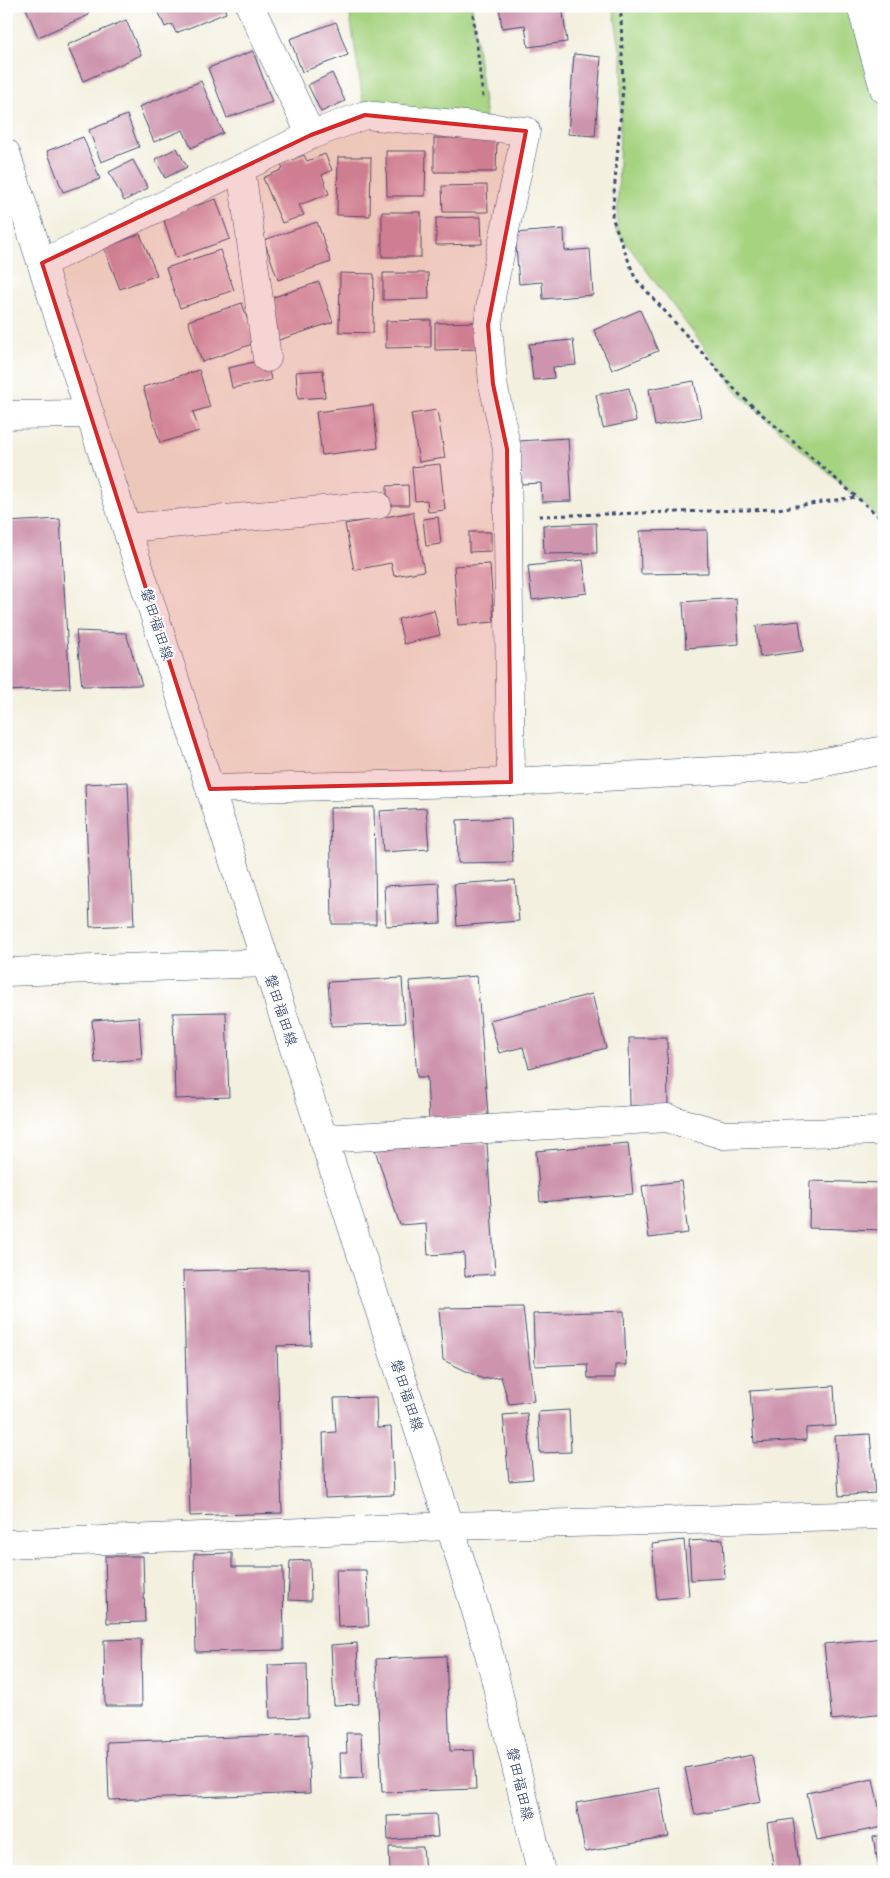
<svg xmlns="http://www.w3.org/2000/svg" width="890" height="1878" viewBox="0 0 890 1878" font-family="'Balsamiq Sans','Klee One',sans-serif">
<rect width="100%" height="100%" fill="#fff"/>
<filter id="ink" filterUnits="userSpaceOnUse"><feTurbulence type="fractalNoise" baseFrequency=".02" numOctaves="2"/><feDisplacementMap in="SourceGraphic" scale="10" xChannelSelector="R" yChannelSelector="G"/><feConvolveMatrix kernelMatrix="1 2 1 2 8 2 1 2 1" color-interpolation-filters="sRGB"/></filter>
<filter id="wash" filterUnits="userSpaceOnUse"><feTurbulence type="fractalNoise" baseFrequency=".0096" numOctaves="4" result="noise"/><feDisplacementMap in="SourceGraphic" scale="20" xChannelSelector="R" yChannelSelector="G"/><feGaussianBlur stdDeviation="1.12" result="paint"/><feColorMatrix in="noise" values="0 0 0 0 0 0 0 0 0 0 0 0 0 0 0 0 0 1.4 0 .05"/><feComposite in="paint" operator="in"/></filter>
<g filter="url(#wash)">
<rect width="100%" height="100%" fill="#f3f0df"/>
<!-- green -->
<g fill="#a6d380" stroke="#60816f">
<path d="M 381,6 L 472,6 L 487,128 L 365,115 L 350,15 Z"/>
<path d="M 613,6 L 884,6 L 884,522 L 740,395 L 617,231 L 622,62 Z"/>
</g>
<g id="blocks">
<!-- building -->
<g fill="#ce94ad">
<path d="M 25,6 L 85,6 L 89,15 L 38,37 Z"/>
<path d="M 156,6 L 224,6 L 226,13 L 176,33 L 172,24 L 165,27 Z"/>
<path d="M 499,6 L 562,6 L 567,42 L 528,47 L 525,25 L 502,28 Z"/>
<path d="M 126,20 L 141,55 L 83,81 L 67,45 Z"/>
<path d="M 336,22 L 348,55 L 302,72 L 290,39 Z"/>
<path d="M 253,51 L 272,102 L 227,118 L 208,68 Z"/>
<path d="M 574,54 L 601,57 L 595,136 L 568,134 Z"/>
<path d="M 332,73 L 345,101 L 321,112 L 308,85 Z"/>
<path d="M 201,81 L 223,133 L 191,148 L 183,130 L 154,142 L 139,107 Z"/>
<path d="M 127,115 L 139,147 L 101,162 L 89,130 Z"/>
<path d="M 83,137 L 100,179 L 63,192 L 47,151 Z"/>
<path d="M 434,138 L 497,138 L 496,172 L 434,172 Z"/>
<path d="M 177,148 L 187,167 L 165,178 L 155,159 Z"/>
<path d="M 386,151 L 426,151 L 425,196 L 387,196 Z"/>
<path d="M 325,154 L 332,170 L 322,175 L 329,194 L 299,205 L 304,215 L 282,223 L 263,178 L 283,169 L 281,164 L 304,155 L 307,161 Z"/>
<path d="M 338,157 L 371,157 L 370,216 L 337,215 Z"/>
<path d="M 133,160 L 148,188 L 124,201 L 109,172 Z"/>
<path d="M 487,185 L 488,212 L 443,212 L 442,186 Z"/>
<path d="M 216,199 L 230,239 L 176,258 L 163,217 Z"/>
<rect x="382" y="212" width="39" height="45"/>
<path d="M 481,217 L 482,244 L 436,245 L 436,218 Z"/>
<path d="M 317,222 L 331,262 L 278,280 L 264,240 Z"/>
<path d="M 564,229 L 565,251 L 590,249 L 593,295 L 543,299 L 542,282 L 519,284 L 515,233 Z"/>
<path d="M 140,234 L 157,275 L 120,289 L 104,248 Z"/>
<path d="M 220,250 L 234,290 L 180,308 L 166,268 Z"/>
<path d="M 340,273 L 374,274 L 373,333 L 339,332 Z"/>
<path d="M 383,273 L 428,273 L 429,299 L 383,300 Z"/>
<path d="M 319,282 L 333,322 L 279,340 L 265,300 Z"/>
<path d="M 242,303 L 255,343 L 202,362 L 188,321 Z"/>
<path d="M 640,310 L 658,351 L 612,370 L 594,330 Z"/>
<path d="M 431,320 L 431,347 L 386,348 L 386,321 Z"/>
<path d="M 480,322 L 480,349 L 435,350 L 435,323 Z"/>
<path d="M 573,340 L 576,365 L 553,367 L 554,378 L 533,380 L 529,344 Z"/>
<path d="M 267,359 L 271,380 L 232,388 L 228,368 Z"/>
<path d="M 199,370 L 210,407 L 193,412 L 199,431 L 160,443 L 143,387 Z"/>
<path d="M 323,370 L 325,397 L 298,399 L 296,372 Z"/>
<path d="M 694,381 L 701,417 L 655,426 L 649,389 Z"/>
<path d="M 629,388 L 636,421 L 603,428 L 596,395 Z"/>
<path d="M 373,405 L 378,448 L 322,455 L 316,412 Z"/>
<path d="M 437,410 L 445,458 L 419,462 L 411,414 Z"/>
<path d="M 568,438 L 572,501 L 542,502 L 541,483 L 522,484 L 519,441 Z"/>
<path d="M 440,464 L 445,510 L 428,512 L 427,500 L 415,501 L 412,467 Z"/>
<path d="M 408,485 L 409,505 L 387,505 L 387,486 Z"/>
<path d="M 413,512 L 424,571 L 394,576 L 391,563 L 354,570 L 345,524 Z"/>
<path d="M 438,517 L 441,544 L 426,546 L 423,519 Z"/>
<path d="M 60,519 L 70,688 L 6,691 L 6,522 Z"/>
<path d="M 596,523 L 597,553 L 544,554 L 543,525 Z"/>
<path d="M 707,530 L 708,573 L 641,574 L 640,531 Z"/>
<path d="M 469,532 L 491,532 L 491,551 L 469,552 Z"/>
<path d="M 583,560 L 587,593 L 532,600 L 528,566 Z"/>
<path d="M 490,564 L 494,622 L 458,625 L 454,566 Z"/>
<path d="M 736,598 L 739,644 L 686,648 L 683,602 Z"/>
<path d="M 434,610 L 440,635 L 404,644 L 398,619 Z"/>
<path d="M 799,621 L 803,651 L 760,657 L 756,626 Z"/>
<path d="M 76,631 L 126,633 L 142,685 L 82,686 Z"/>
<path d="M 128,782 L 134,925 L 90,927 L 85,784 Z"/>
<path d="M 374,807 L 376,924 L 332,924 L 330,808 Z"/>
<path d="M 426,808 L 429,849 L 383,852 L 380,811 Z"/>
<path d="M 511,818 L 513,862 L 458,863 L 457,820 Z"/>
<path d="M 515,880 L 519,921 L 457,926 L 454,884 Z"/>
<path d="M 439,883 L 441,923 L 386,926 L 384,886 Z"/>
<path d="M 477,976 L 488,1115 L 429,1120 L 427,1077 L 417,1077 L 410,981 Z"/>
<path d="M 402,978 L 405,1023 L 331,1026 L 328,982 Z"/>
<path d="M 592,994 L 606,1048 L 529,1068 L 523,1047 L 499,1053 L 490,1020 Z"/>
<path d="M 226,1012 L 229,1097 L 175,1099 L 173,1013 Z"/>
<path d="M 139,1017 L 142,1059 L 95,1063 L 92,1020 Z"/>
<path d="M 629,1038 L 667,1038 L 668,1106 L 630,1106 Z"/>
<path d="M 487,1143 L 495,1274 L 465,1276 L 464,1253 L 428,1255 L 426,1223 L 400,1225 L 375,1150 Z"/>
<path d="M 628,1143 L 633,1194 L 540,1202 L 536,1151 Z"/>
<path d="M 681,1181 L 688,1233 L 649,1238 L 642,1186 Z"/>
<path d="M 810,1181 L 884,1183 L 884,1230 L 809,1228 Z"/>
<path d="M 309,1268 L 311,1345 L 277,1346 L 282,1513 L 190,1516 L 183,1271 Z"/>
<path d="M 523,1307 L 534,1401 L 509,1404 L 501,1377 L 483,1379 L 443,1360 L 439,1308 Z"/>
<path d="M 624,1311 L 626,1365 L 615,1365 L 615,1378 L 588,1378 L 587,1364 L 535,1366 L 533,1314 Z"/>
<path d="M 834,1386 L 836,1426 L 806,1428 L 806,1440 L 754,1443 L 750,1391 Z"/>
<path d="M 376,1397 L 377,1428 L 391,1427 L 394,1495 L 325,1498 L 323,1433 L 336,1432 L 334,1398 Z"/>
<path d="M 569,1410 L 571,1452 L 540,1453 L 538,1412 Z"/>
<path d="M 527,1413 L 533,1479 L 509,1481 L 503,1415 Z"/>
<path d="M 870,1434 L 875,1493 L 839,1496 L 835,1436 Z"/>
<path d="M 723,1539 L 725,1578 L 691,1580 L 689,1541 Z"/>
<path d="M 684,1540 L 689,1596 L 657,1599 L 652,1544 Z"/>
<path d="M 232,1553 L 232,1567 L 283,1567 L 284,1650 L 196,1652 L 194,1554 Z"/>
<path d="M 105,1556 L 143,1556 L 145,1622 L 107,1623 Z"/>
<path d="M 310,1560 L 311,1601 L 288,1600 L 290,1561 Z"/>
<path d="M 336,1570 L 366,1570 L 369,1626 L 338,1627 Z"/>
<path d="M 884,1638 L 884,1714 L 832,1720 L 824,1644 Z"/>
<path d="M 141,1639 L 142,1706 L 105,1706 L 104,1640 Z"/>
<path d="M 357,1643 L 359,1704 L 334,1705 L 331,1645 Z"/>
<path d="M 446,1656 L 450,1751 L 474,1750 L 476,1789 L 382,1792 L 376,1659 Z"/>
<path d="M 307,1664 L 308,1717 L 270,1718 L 268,1665 Z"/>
<path d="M 346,1733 L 361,1733 L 363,1778 L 341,1779 L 340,1753 L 347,1753 Z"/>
<path d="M 308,1734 L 310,1793 L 109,1800 L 107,1742 Z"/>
<path d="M 752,1755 L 761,1802 L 695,1815 L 685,1768 Z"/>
<path d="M 873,1779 L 883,1827 L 817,1840 L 807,1793 Z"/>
<path d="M 660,1788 L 669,1837 L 585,1852 L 576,1803 Z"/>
<path d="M 436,1814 L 438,1837 L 388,1840 L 387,1816 Z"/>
<path d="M 793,1819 L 800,1872 L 774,1872 L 767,1823 Z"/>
<path d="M 884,1835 L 884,1872 L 880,1872 L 873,1837 Z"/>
<path d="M 389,1847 L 423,1847 L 425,1872 L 390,1872 Z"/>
</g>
</g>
</g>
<g filter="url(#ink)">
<use href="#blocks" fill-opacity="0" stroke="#3b4c71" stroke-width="1"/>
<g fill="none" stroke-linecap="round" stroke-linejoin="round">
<defs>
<g id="minor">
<path d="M 250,6 L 311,135"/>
<path d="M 861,6 L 884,89"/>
<path d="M 241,169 L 267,358"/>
<path d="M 42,263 L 311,135 L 365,115 L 526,131 L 492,292 L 488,325 L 493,384 L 507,449 L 511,782"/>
<path d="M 6,415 L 90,414"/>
<path d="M 127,528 L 377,505"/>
<path d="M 210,789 L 511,782 L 806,766 L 884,750"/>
<path d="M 6,972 L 266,963"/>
<path d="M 323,1139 L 667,1118 L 724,1135 L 884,1131"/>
<path d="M 6,1544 L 450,1526 L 884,1515"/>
</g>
<path id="primary" d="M 6,153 L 266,963 L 450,1526 L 490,1657 L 541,1872"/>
</defs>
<!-- minor casing -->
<use href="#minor" stroke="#3b4c71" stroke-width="29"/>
<!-- primary casing -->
<use href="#primary" stroke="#3b4c71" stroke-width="29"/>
<!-- path -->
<g stroke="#3b4c71" stroke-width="3" stroke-dasharray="4 4" stroke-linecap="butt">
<path d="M 472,6 L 483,97"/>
<path d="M 617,6 L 621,15 L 623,88 L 612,217 L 635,278 L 740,395 L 884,521"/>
<path d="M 539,516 L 777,509 L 856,497"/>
</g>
<!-- minor -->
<use href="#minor" stroke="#fff" stroke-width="28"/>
<!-- primary -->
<use href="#primary" stroke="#fff" stroke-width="28"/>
</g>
</g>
<!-- marked area -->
<path fill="#d62828" fill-opacity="0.2" stroke="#d62828" stroke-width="4" stroke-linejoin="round" d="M 365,115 L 526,131 L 488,325 L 493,384 L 507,449 L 511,782 L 210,789 L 42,263 L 311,135 Z"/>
<g text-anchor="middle" stroke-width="4" stroke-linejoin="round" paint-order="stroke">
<!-- street labels -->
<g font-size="15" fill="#1b2f5e" stroke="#fff">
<text transform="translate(157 624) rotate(72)" y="5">磐田福田線</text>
<text transform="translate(281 1010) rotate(72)" y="5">磐田福田線</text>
<text transform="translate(407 1395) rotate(72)" y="5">磐田福田線</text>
<text transform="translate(520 1784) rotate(77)" y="5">磐田福田線</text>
</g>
</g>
<!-- margin -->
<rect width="890" height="1878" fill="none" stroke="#fff" stroke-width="25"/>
</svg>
